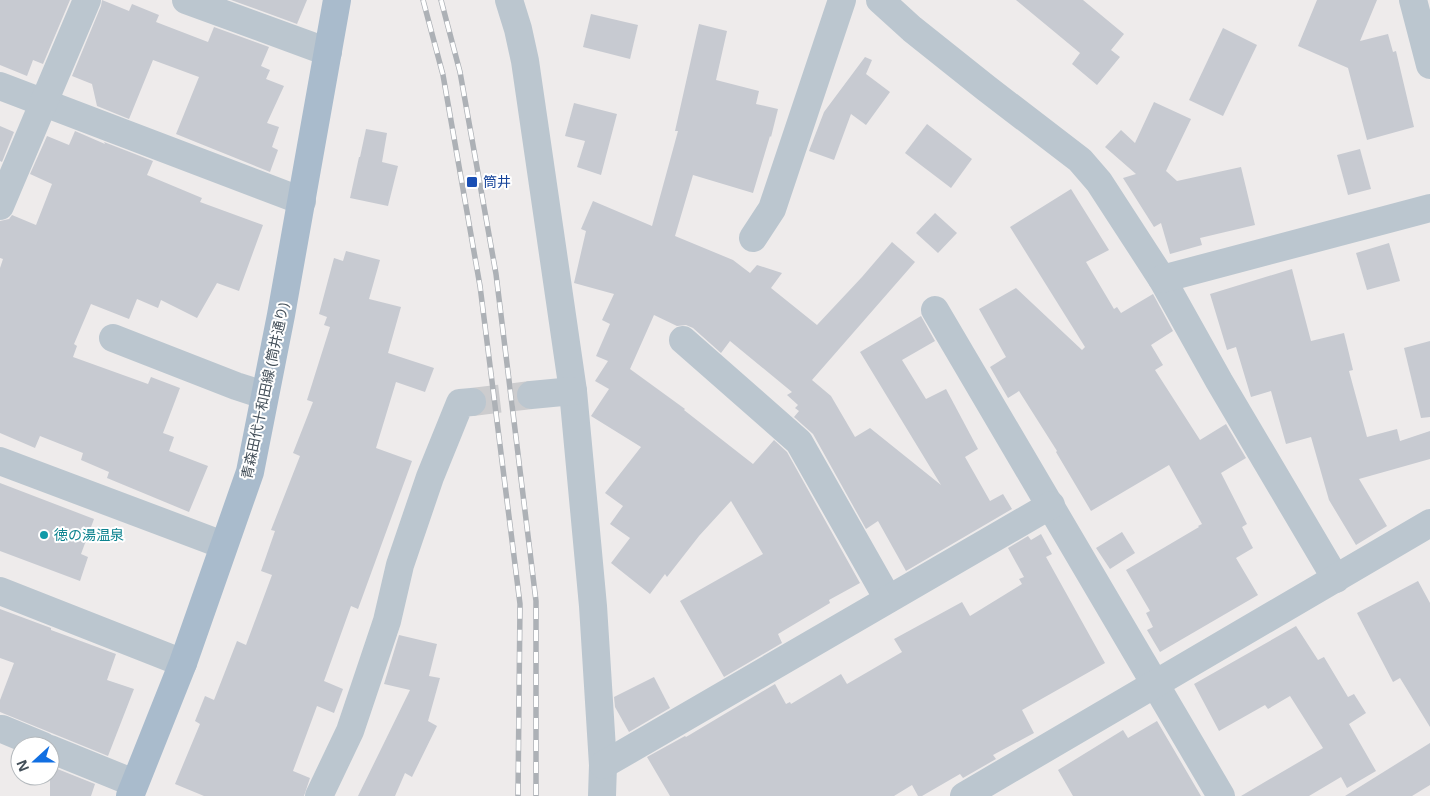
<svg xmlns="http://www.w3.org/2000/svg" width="1430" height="796" viewBox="0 0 1430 796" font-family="'Noto Sans','Noto Sans JP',sans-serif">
<rect width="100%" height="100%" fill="#eeebeb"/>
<!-- building -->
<g fill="#c7cad1">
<path d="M 0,0 L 70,0 L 43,64 L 33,60 L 27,76 L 0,65 Z"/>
<path d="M 102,0 L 129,11 L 132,4 L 159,15 L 156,22 L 208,42 L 214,27 L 269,47 L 261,66 L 270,70 L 266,79 L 284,86 L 267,123 L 279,127 L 272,147 L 278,150 L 270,172 L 176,134 L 199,77 L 153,60 L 129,119 L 97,106 L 92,84 L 72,76 L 101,6 Z"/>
<path d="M 231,0 L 307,0 L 297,24 Z"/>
<path d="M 1016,0 L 1083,0 L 1124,34 L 1111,50 L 1120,57 L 1097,85 L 1072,64 L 1080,53 Z"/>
<path d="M 1317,0 L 1377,0 L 1360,41 L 1388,34 L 1393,52 L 1396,51 L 1414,127 L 1367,140 L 1348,68 L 1298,46 Z"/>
<path d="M 591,14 L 638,25 L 630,59 L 583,47 Z"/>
<path d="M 699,24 L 727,31 L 716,80 L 759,91 L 756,104 L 778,109 L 771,137 L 770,136 L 753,193 L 693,175 L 675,236 L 733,260 L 750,273 L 757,265 L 782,273 L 771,288 L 817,325 L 862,277 L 892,242 L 915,262 L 812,380 L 831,396 L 855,437 L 870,428 L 941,485 L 860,352 L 921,316 L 935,341 L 902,360 L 926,399 L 946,389 L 978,449 L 965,457 L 990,501 L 1003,494 L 1012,509 L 906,571 L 878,521 L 866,529 L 813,434 L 794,417 L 799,411 L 795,408 L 798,405 L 787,395 L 792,392 L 730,341 L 721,353 L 693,328 L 686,325 L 677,326 L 654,315 L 630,369 L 685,409 L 684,410 L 753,464 L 774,440 L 787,452 L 860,583 L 829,600 L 830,603 L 778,634 L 782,643 L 724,677 L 680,601 L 763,554 L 731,501 L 699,536 L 667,577 L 665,574 L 650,594 L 611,563 L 630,538 L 610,524 L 623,506 L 605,493 L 641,447 L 591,416 L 609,389 L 595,381 L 608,361 L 596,356 L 610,324 L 602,320 L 614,294 L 574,283 L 586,231 L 581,229 L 593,201 L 652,226 L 678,131 L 675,131 Z"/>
<path d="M 1223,28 L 1257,45 L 1223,116 L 1189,100 Z"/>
<path d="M 865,57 L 872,60 L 866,74 L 890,92 L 866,125 L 851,114 L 834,160 L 809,151 L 824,112 Z"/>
<path d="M 1154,102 L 1191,119 L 1166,171 L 1177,181 L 1241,167 L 1255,225 L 1200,238 L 1202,245 L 1170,254 L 1161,223 L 1154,227 L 1123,178 L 1136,174 L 1105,147 L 1121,130 L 1135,143 Z"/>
<path d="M 574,103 L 617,114 L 601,175 L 577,167 L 585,141 L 565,136 Z"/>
<path d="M 927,124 L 972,159 L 951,188 L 905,153 Z"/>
<path d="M 0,126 L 14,132 L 2,162 L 0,161 Z"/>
<path d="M 366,129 L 387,133 L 382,162 L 398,166 L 388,206 L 350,198 L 359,157 L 360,157 Z"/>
<path d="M 75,131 L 105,144 L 104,142 L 153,161 L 147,175 L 202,198 L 200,202 L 263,225 L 239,291 L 217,283 L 197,318 L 161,300 L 158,308 L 137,299 L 129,319 L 91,304 L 74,344 L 77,346 L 73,357 L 148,384 L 151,377 L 180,388 L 163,433 L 174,437 L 169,451 L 208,466 L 189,512 L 107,478 L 109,472 L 81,460 L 83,453 L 40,436 L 35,448 L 0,433 L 0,268 L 3,259 L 0,258 L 0,221 L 9,219 L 12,215 L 36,225 L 52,184 L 30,174 L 47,136 L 69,145 Z"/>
<path d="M 1360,149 L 1371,189 L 1348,195 L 1337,155 Z"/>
<path d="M 1071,189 L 1109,250 L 1086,262 L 1114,309 L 1117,307 L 1121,313 L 1153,294 L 1173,331 L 1151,345 L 1163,365 L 1155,370 L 1200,440 L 1226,424 L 1246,458 L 1221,473 L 1247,524 L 1242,527 L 1253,548 L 1236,558 L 1258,595 L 1160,652 L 1147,630 L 1153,627 L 1146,613 L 1150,611 L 1126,570 L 1199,527 L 1198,526 L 1202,524 L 1169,465 L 1091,511 L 1056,452 L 1057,451 L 1019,391 L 1008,398 L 990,367 L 1006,357 L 979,309 L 1016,288 L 1082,350 L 1085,347 L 1010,227 Z"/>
<path d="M 935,213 L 957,233 L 938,253 L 916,233 Z"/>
<path d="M 1389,243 L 1400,281 L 1367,290 L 1356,253 Z"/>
<path d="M 346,251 L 380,260 L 369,299 L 401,307 L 388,353 L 434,368 L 425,392 L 396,382 L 376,448 L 412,461 L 358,609 L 351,606 L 324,681 L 343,689 L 334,713 L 317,706 L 293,771 L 310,778 L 304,796 L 204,796 L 175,784 L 200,724 L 195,721 L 205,696 L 214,700 L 237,641 L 246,645 L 272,575 L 261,571 L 275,531 L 271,530 L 300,456 L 293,453 L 313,402 L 307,400 L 330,327 L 324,325 L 327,317 L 319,314 L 334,258 L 343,261 Z"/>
<path d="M 1292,269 L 1311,341 L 1344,333 L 1353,370 L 1349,371 L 1367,437 L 1397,429 L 1400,441 L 1430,431 L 1430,459 L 1359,479 L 1387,526 L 1356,545 L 1329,500 L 1311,437 L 1286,444 L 1271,391 L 1251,397 L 1236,347 L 1227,350 L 1210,294 Z"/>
<path d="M 1430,341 L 1430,417 L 1421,418 L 1404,348 Z"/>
<path d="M 0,483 L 94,519 L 81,554 L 88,557 L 80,581 L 0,551 Z"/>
<path d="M 1122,532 L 1135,553 L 1110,569 L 1096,548 Z"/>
<path d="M 1041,534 L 1052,554 L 1046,557 L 1105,663 L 1022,710 L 1034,733 L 993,755 L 996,759 L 963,778 L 960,774 L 922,796 L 918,796 L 912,785 L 894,796 L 670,796 L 647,757 L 685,736 L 686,737 L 775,684 L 786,704 L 790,702 L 791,704 L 841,674 L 847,684 L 902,652 L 894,639 L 962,602 L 970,616 L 1022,584 L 1019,579 L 1024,577 L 1008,548 L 1028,536 L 1031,540 Z"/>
<path d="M 1418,581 L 1430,603 L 1430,727 L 1400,678 L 1393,682 L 1357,613 Z"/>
<path d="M 0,609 L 51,628 L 51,630 L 116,654 L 107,680 L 134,689 L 108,756 L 0,712 L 0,700 L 14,663 L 0,658 Z"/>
<path d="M 1296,626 L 1318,660 L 1324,657 L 1348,697 L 1354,694 L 1366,713 L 1349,724 L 1376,771 L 1347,788 L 1341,777 L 1309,796 L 1241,796 L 1323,748 L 1290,696 L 1268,709 L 1265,705 L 1219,731 L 1194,684 Z"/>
<path d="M 399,635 L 437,644 L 429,676 L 440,678 L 428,721 L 437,726 L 412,777 L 405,773 L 395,796 L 358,796 L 410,690 L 384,684 Z"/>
<path d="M 654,677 L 670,708 L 629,732 L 615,707 L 614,697 Z"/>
<path d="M 1157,721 L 1201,796 L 1073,796 L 1058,770 L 1123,730 L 1128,738 Z"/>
<path d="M 1430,743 L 1430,785 L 1412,796 L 1345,796 Z"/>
<path d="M 50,766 L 95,784 L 91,796 L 50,796 Z"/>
</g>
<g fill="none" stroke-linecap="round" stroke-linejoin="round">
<!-- minor-tunnel -->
<path stroke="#ccccce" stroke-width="28" stroke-dasharray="28 14" stroke-linecap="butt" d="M 472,402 L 531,395"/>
<!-- minor -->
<g stroke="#bbc6cf" stroke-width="28">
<path d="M 186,0 L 328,52"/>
<path d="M 509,0 L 518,29 L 525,61 L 573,391 L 593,606 L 603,765 L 602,796"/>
<path d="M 880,0 L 912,29 L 986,88 L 1080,160 L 1099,182 L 1162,279 L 1219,381 L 1336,579"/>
<path d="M 1413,0 L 1430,65"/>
<path d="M 0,86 L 302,201"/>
<path d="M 0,206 L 87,0"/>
<path d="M 753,238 L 772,209 L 842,0"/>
<path d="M 1162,279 L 1430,208"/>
<path d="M 935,310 L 1221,796"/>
<path d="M 113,338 L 236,386 L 264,395"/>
<path d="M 683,340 L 799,442 L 888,599"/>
<path d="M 531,395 L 573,391"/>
<path d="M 0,461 L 223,545"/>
<path d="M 0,591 L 183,663"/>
<path d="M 0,729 L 2,729 L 43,746"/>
<path d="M 50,749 L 134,783"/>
<path d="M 603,765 L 1051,505"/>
<path d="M 319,796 L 350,731 L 387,621 L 400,565 L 430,477 L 460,403 L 472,402"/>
<path d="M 964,796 L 1430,523"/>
</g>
<!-- major -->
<path stroke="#a9bbcc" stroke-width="28" d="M 130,796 L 183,663 L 250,472 L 281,315 L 337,0"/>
<defs>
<g id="rail">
<path d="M 423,0 L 443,75 L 480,286 L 520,604 L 518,796"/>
<path d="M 441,0 L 460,72 L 496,274 L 536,601 L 536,796"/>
</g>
</defs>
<!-- rail casing -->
<use href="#rail" stroke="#adb1b6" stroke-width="5.5"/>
<!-- rail -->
<use href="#rail" stroke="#fff" stroke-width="4" stroke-dasharray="11" stroke-linecap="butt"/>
</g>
<!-- markers -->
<rect fill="#1a4fb4" stroke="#fff" stroke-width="2" x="466" y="176" width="12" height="12" rx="2.5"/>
<circle fill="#0f9aa8" stroke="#fff" stroke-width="2" cx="44" cy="535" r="5"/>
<g text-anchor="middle" stroke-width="4" stroke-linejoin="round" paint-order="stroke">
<!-- transit labels -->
<g font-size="14" fill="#164399" stroke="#fff" text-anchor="start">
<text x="483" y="187">筒井</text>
</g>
<!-- street labels -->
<g font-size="14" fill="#434f59" stroke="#fff">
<text transform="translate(265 391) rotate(-78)" y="5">青森田代十和田線 (筒井通り)</text>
</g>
<!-- culture labels -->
<g font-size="14" fill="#0d838f" stroke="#fff" text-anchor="start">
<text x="54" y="540">徳の湯温泉</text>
</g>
</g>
<!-- north arrow -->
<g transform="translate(35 761) rotate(249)"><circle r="24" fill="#ffffff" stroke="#b4b9bd"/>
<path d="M0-4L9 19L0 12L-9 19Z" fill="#116fe2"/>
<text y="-8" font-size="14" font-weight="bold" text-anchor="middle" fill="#434f59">N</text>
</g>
</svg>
